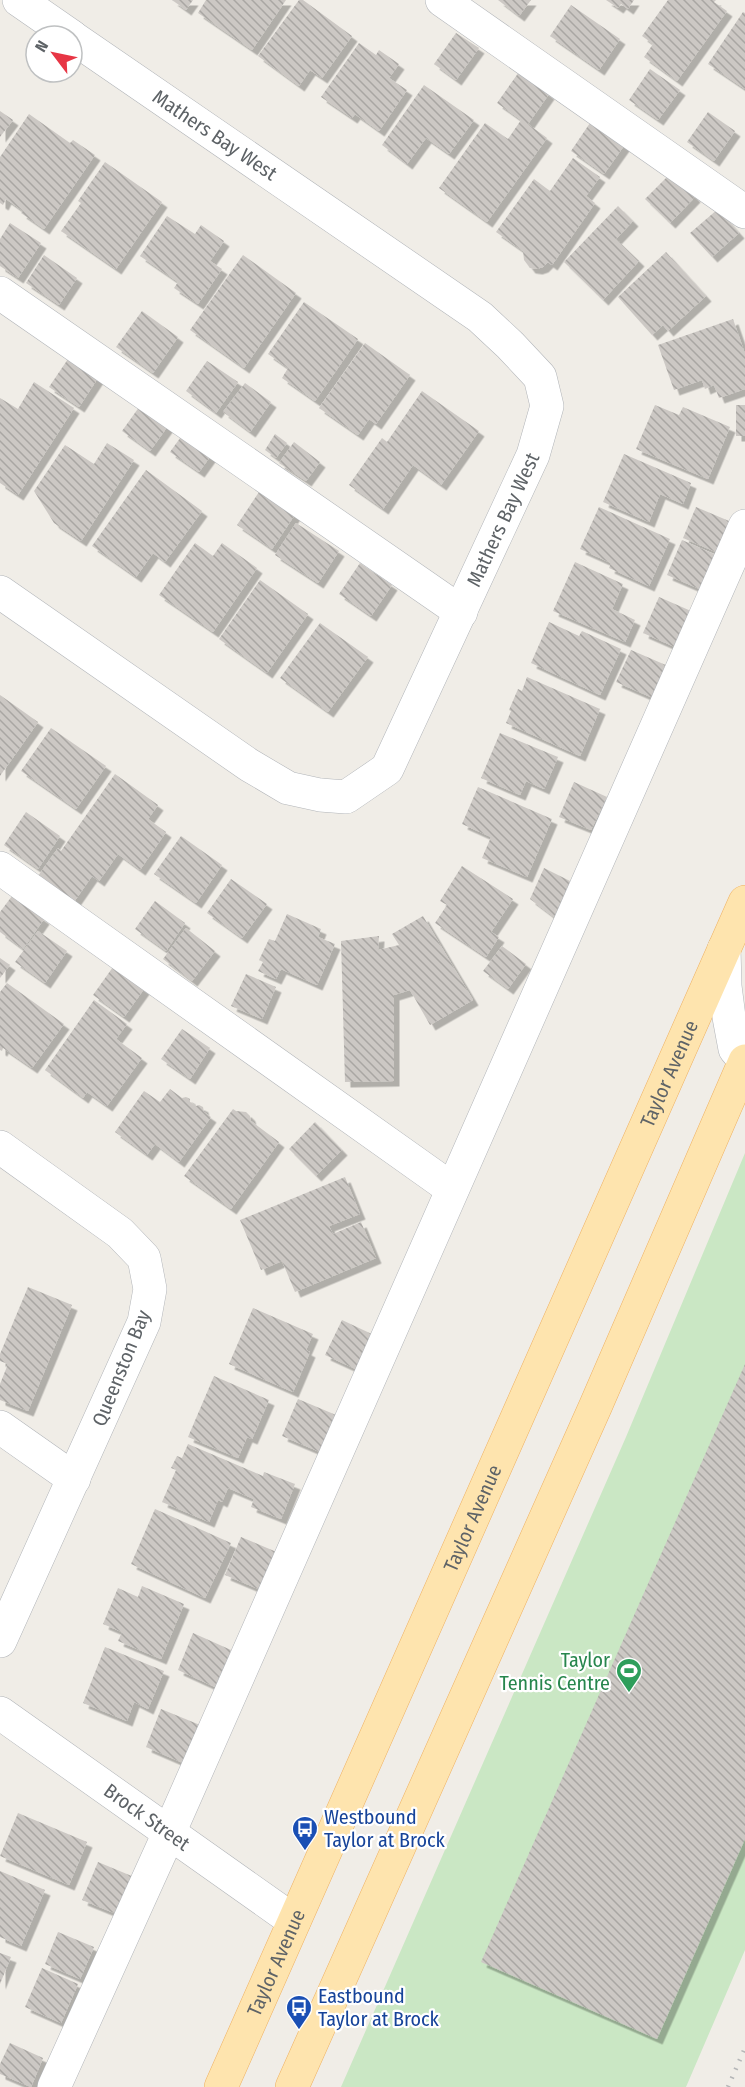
<svg xmlns="http://www.w3.org/2000/svg" width="745" height="2087" viewBox="0 0 745 2087" font-family="'Fira Sans Condensed',sans-serif">
<defs>
<pattern id="building-back-hatch" width="6" height="6" patternUnits="userSpaceOnUse" patternTransform="scale(1.5)"><rect width="6" height="6" fill="#ccc8c4"/><path d="M-1 5l2 2M0 0l6 6M5-1l2 2" fill="none" stroke="#a9a6a3"/></pattern>
<filter id="shadow"><feDropShadow dx="5.5" dy="5.5" stdDeviation="0" flood-color="#0004"/></filter>
</defs>
<rect width="100%" height="100%" fill="#f0ede7"/>
<!-- garden -->
<path fill="#cae7c4" d="M 745,1153 L 745,1950 L 686,2087 L 341,2087 L 626,1437 Z"/>
<!-- building -->
<g fill="url(#building-back-hatch)" filter="url(#shadow)">
<path d="M 172,0 L 193,0 L 186,10 Z"/>
<path d="M 206,0 L 286,0 L 252,50 L 198,13 Z"/>
<path d="M 299,0 L 303,0 L 352,36 L 322,78 L 310,70 L 299,86 L 258,56 Z"/>
<path d="M 498,0 L 531,0 L 519,16 Z"/>
<path d="M 606,0 L 634,0 L 628,9 L 621,4 L 618,8 Z"/>
<path d="M 668,0 L 716,0 L 714,2 L 727,11 L 677,81 L 644,57 L 653,44 L 642,36 Z"/>
<path d="M 571,5 L 620,39 L 599,70 L 550,36 Z"/>
<path d="M 743,12 L 745,13 L 745,89 L 708,64 Z"/>
<path d="M 456,33 L 479,48 L 456,80 L 434,64 Z"/>
<path d="M 359,43 L 376,55 L 379,50 L 399,64 L 389,78 L 407,90 L 379,131 L 355,114 L 352,118 L 321,97 Z"/>
<path d="M 650,69 L 680,90 L 658,120 L 629,100 Z"/>
<path d="M 519,72 L 549,94 L 528,124 L 547,138 L 487,222 L 439,188 L 485,123 L 508,139 L 521,120 L 497,103 Z"/>
<path d="M 424,85 L 474,120 L 449,154 L 426,138 L 407,164 L 382,145 Z"/>
<path d="M 0,111 L 13,120 L 0,137 Z"/>
<path d="M 708,112 L 735,131 L 714,161 L 687,142 Z"/>
<path d="M 29,114 L 70,143 L 73,140 L 95,155 L 44,229 L 21,213 L 23,211 L 6,199 L 3,205 L 0,203 L 0,157 Z"/>
<path d="M 592,120 L 626,143 L 604,174 L 571,151 Z"/>
<path d="M 573,158 L 600,177 L 586,196 L 595,203 L 552,265 L 548,262 L 543,267 L 537,269 L 530,268 L 524,260 L 523,251 L 496,232 L 534,179 L 550,191 Z"/>
<path d="M 105,162 L 162,202 L 116,269 L 61,231 L 81,203 L 78,201 Z"/>
<path d="M 671,173 L 695,197 L 670,223 L 645,199 Z"/>
<path d="M 618,206 L 633,221 L 616,239 L 639,261 L 603,300 L 564,262 Z"/>
<path d="M 718,209 L 739,233 L 712,257 L 690,233 Z"/>
<path d="M 167,216 L 195,234 L 201,225 L 224,241 L 210,261 L 222,269 L 198,304 L 174,288 L 178,282 L 140,256 Z"/>
<path d="M 10,223 L 41,243 L 18,278 L 0,266 L 0,239 Z"/>
<path d="M 666,252 L 706,296 L 668,331 L 663,325 L 652,335 L 618,297 Z"/>
<path d="M 44,255 L 77,278 L 59,305 L 26,283 Z"/>
<path d="M 243,255 L 296,293 L 244,368 L 190,330 Z"/>
<path d="M 304,302 L 358,339 L 315,401 L 282,378 L 288,368 L 268,354 Z"/>
<path d="M 142,311 L 178,337 L 153,373 L 116,347 Z"/>
<path d="M 733,319 L 745,354 L 745,389 L 719,398 L 714,385 L 705,389 L 702,380 L 674,390 L 658,345 Z"/>
<path d="M 365,343 L 410,375 L 376,424 L 369,419 L 358,435 L 319,408 Z"/>
<path d="M 68,359 L 98,378 L 79,407 L 49,387 Z"/>
<path d="M 207,361 L 238,382 L 216,413 L 186,391 Z"/>
<path d="M 34,382 L 74,408 L 18,495 L 0,483 L 0,398 L 18,409 Z"/>
<path d="M 245,383 L 271,402 L 250,432 L 223,412 Z"/>
<path d="M 422,391 L 479,431 L 441,485 L 413,465 L 383,509 L 349,485 L 382,438 L 387,442 Z"/>
<path d="M 142,403 L 170,423 L 150,451 L 122,431 Z"/>
<path d="M 655,405 L 679,415 L 683,407 L 730,427 L 708,479 L 636,449 Z"/>
<rect x="736" y="405" width="9" height="31"/>
<path d="M 183,434 L 212,454 L 199,472 L 170,452 Z"/>
<path d="M 275,434 L 287,443 L 276,458 L 265,450 Z"/>
<path d="M 294,442 L 320,462 L 306,481 L 279,463 Z"/>
<path d="M 107,443 L 134,460 L 81,541 L 54,523 L 34,491 L 65,445 L 94,464 Z"/>
<path d="M 624,454 L 691,483 L 683,504 L 660,494 L 649,522 L 603,502 Z"/>
<path d="M 146,470 L 202,511 L 165,562 L 153,553 L 136,577 L 92,546 Z"/>
<path d="M 261,489 L 296,513 L 272,549 L 237,525 Z"/>
<path d="M 599,507 L 670,539 L 649,586 L 609,568 L 611,563 L 580,549 Z"/>
<path d="M 696,507 L 729,521 L 716,552 L 683,538 Z"/>
<path d="M 296,523 L 339,551 L 318,583 L 275,555 Z"/>
<path d="M 682,540 L 716,555 L 702,590 L 667,575 Z"/>
<path d="M 195,543 L 213,556 L 222,543 L 257,568 L 213,632 L 159,595 Z"/>
<path d="M 575,562 L 623,584 L 612,609 L 635,620 L 625,642 L 553,611 Z"/>
<path d="M 360,563 L 392,585 L 371,616 L 339,594 Z"/>
<path d="M 260,580 L 308,614 L 267,673 L 219,639 Z"/>
<path d="M 659,597 L 691,611 L 675,647 L 643,633 Z"/>
<path d="M 549,622 L 579,636 L 582,631 L 621,649 L 600,695 L 531,663 Z"/>
<path d="M 320,623 L 368,657 L 328,712 L 280,678 Z"/>
<path d="M 631,650 L 668,666 L 653,698 L 616,682 Z"/>
<path d="M 527,677 L 600,709 L 580,756 L 506,723 L 511,711 L 509,710 L 518,689 L 522,691 Z"/>
<path d="M 0,695 L 38,722 L 0,776 Z"/>
<path d="M 51,728 L 106,766 L 76,809 L 21,771 Z"/>
<path d="M 500,733 L 558,757 L 544,789 L 526,781 L 520,795 L 481,778 Z"/>
<path d="M 115,774 L 158,805 L 148,819 L 166,832 L 140,870 L 118,854 L 99,881 L 92,876 L 74,902 L 38,876 L 58,848 L 61,851 Z"/>
<path d="M 574,782 L 607,797 L 591,830 L 559,817 Z"/>
<path d="M 478,787 L 552,819 L 527,877 L 482,858 L 491,837 L 462,824 Z"/>
<path d="M 26,812 L 60,836 L 38,869 L 4,845 Z"/>
<path d="M 181,836 L 222,865 L 196,903 L 154,874 Z"/>
<path d="M 462,866 L 513,899 L 491,932 L 499,937 L 486,957 L 435,923 L 447,905 L 440,901 Z"/>
<path d="M 544,868 L 570,881 L 554,917 L 530,899 Z"/>
<path d="M 231,879 L 267,904 L 242,938 L 207,913 Z"/>
<path d="M 12,896 L 44,919 L 23,949 L 0,932 L 0,912 Z"/>
<path d="M 155,901 L 185,923 L 166,951 L 135,929 Z"/>
<path d="M 287,914 L 321,929 L 318,937 L 335,944 L 317,985 L 281,969 L 276,979 L 258,971 L 263,962 L 259,960 L 269,939 L 275,941 Z"/>
<path d="M 423,916 L 473,1000 L 430,1025 L 410,990 L 394,995 L 394,1081 L 345,1082 L 341,941 L 379,936 L 378,950 L 399,945 L 392,934 Z"/>
<path d="M 186,928 L 215,951 L 192,981 L 163,959 Z"/>
<path d="M 38,931 L 67,951 L 45,983 L 15,962 Z"/>
<path d="M 502,946 L 526,964 L 508,989 L 483,971 Z"/>
<path d="M 0,958 L 10,965 L 0,978 Z"/>
<path d="M 113,967 L 144,989 L 124,1017 L 93,995 Z"/>
<path d="M 246,974 L 276,987 L 262,1019 L 231,1006 Z"/>
<path d="M 7,983 L 64,1024 L 32,1068 L 3,1048 L 2,1051 L 0,1050 L 0,992 Z"/>
<path d="M 94,1000 L 127,1024 L 116,1039 L 142,1058 L 107,1106 L 87,1092 L 83,1098 L 45,1070 Z"/>
<path d="M 182,1029 L 210,1048 L 190,1079 L 161,1059 Z"/>
<path d="M 170,1089 L 182,1098 L 186,1097 L 190,1099 L 190,1102 L 196,1106 L 199,1105 L 203,1107 L 204,1112 L 211,1117 L 179,1162 L 155,1144 L 147,1155 L 115,1132 L 144,1091 L 160,1102 Z"/>
<path d="M 233,1109 L 236,1111 L 246,1112 L 250,1116 L 251,1121 L 279,1142 L 231,1209 L 184,1176 Z"/>
<path d="M 315,1122 L 342,1150 L 316,1176 L 289,1149 Z"/>
<path d="M 345,1177 L 360,1214 L 329,1226 L 333,1234 L 361,1222 L 376,1258 L 295,1292 L 282,1261 L 261,1270 L 240,1220 Z"/>
<path d="M 28,1287 L 72,1305 L 28,1411 L 0,1400 L 0,1384 L 8,1364 L 0,1361 L 0,1354 Z"/>
<path d="M 253,1308 L 313,1334 L 306,1350 L 310,1352 L 293,1392 L 229,1364 Z"/>
<path d="M 342,1320 L 376,1336 L 360,1371 L 325,1355 Z"/>
<path d="M 745,1364 L 745,1839 L 657,2039 L 481,1962 Z"/>
<path d="M 214,1376 L 269,1400 L 252,1439 L 247,1437 L 238,1458 L 188,1437 Z"/>
<path d="M 298,1399 L 336,1415 L 320,1452 L 282,1436 Z"/>
<path d="M 188,1444 L 263,1476 L 264,1472 L 295,1484 L 281,1519 L 251,1507 L 254,1499 L 228,1488 L 222,1502 L 218,1500 L 209,1522 L 162,1502 L 176,1470 L 171,1468 L 177,1456 L 182,1458 Z"/>
<path d="M 155,1509 L 231,1543 L 205,1598 L 131,1564 Z"/>
<path d="M 241,1537 L 279,1553 L 263,1591 L 225,1575 Z"/>
<path d="M 142,1586 L 184,1604 L 161,1659 L 118,1641 L 122,1632 L 103,1624 L 118,1588 L 138,1597 Z"/>
<path d="M 193,1633 L 231,1650 L 215,1687 L 178,1670 Z"/>
<path d="M 105,1647 L 164,1671 L 148,1709 L 134,1702 L 127,1721 L 83,1703 Z"/>
<path d="M 161,1709 L 200,1725 L 183,1763 L 146,1747 Z"/>
<path d="M 18,1813 L 87,1842 L 69,1885 L 0,1856 Z"/>
<path d="M 98,1862 L 134,1877 L 119,1915 L 82,1900 Z"/>
<path d="M 0,1871 L 45,1890 L 21,1946 L 0,1937 Z"/>
<path d="M 58,1932 L 94,1947 L 80,1979 L 45,1964 Z"/>
<path d="M 0,1953 L 11,1957 L 0,1984 Z"/>
<path d="M 42,1968 L 78,1984 L 61,2023 L 25,2007 Z"/>
<path d="M 10,2043 L 43,2058 L 31,2087 L 0,2074 L 0,2064 Z"/>
</g>
<g fill="none" stroke-linecap="round" stroke-linejoin="round">
<defs>
<g id="minor">
<path d="M 19,0 L 71,36"/>
<path d="M 442,0 L 745,212"/>
<path d="M 0,293 L 461,612"/>
<path id="s1" d="M 0,592 L 249,765 L 288,788 L 320,795 L 346,797 L 387,769 L 533,455 L 547,406 L 540,377 L 510,345 L 480,317 L 72,37"/>
<path d="M 0,868 L 452,1189"/>
<path d="M 724,949 L 725,986 L 729,1017 L 735,1049 L 745,1061"/>
<path d="M 0,1147 L 120,1233 L 144,1258 L 150,1289 L 144,1322 L 0,1641"/>
<path d="M 0,1427 L 74,1479"/>
<path id="s2" d="M 0,1713 L 294,1921"/>
<path d="M 54,2087 L 169,1833 L 745,526"/>
</g>
<g id="major">
<path id="s3" d="M 221,2087 L 745,902"/>
<path d="M 292,2087 L 596,1405 L 745,1061"/>
</g>
</defs>
<!-- minor casing -->
<use href="#minor" stroke="#b2b5b9" stroke-width="34"/>
<!-- major casing -->
<use href="#major" stroke="#efb161" stroke-width="34"/>
<!-- minor -->
<use href="#minor" stroke="#fff" stroke-width="33"/>
<!-- major -->
<use href="#major" stroke="#fee4ae" stroke-width="33"/>
<!-- rail -->
<path stroke="#b5b6b7" stroke-width="4.5" stroke-dasharray="1.5 8" stroke-linecap="butt" d="M 728,2087 L 745,2048"/>
</g>
<!-- icons -->
<defs>
<symbol id="stadium-pin" viewBox="-11 -11 22 30"><path d="M0 17L-7.5 6A9.5 9.5 0 1 1 7.5 6Z" fill="#2e9e5b" stroke="#fff"/><path d="M0-5a6.5 5 0 1 0 0 10a6.5 5 0 1 0 0-10ZM-3.5-1.8h7v3.6h-7Z" fill="#fff"/></symbol>
<symbol id="bus-pin" viewBox="-11 -11 22 30"><path d="M0 17L-7.5 6A9.5 9.5 0 1 1 7.5 6Z" fill="#1a4fb4" stroke="#fff"/><path d="M-5-6H5V4H4V6H2V4H-2V6H-4V4H-5ZM-3.5-4V0h7V-4ZM-3.5 1.2v1.5H-2V1.2ZM2 1.2v1.5H3.5V1.2Z" fill="#fff"/></symbol>
</defs>
<g fill-rule="evenodd">
<use href="#stadium-pin" x="614" y="1656" width="30" height="40"/>
<use href="#bus-pin" x="290" y="1814" width="30" height="40"/>
<use href="#bus-pin" x="284" y="1993" width="30" height="40"/>
</g>
<g text-anchor="middle" stroke-width="4.5" stroke-linejoin="round" paint-order="stroke">
<!-- street labels -->
<g font-size="20" fill="#5e6367" stroke="#fff">
<text transform="translate(215 135) rotate(34)" y="7">Mathers Bay West</text>
<text dy="7" stroke="none"><textPath href="#s1" startOffset="732">Mathers Bay West</textPath></text>
<text dy="7" stroke="none"><textPath href="#s3" startOffset="1108">Taylor Avenue</textPath></text>
<text transform="translate(121 1368) rotate(-68)" y="7">Queenston Bay</text>
<text dy="7" stroke="none"><textPath href="#s3" startOffset="622">Taylor Avenue</textPath></text>
<text dy="7" stroke="none"><textPath href="#s2" startOffset="180">Brock Street</textPath></text>
<text dy="7" stroke="none"><textPath href="#s3" startOffset="136">Taylor Avenue</textPath></text>
</g>
<!-- leisure labels -->
<g font-size="20" fill="#27864d" stroke="#fff" text-anchor="end">
<text x="610" y="1667">Taylor<tspan x="610" dy="23">Tennis Centre</tspan></text>
</g>
<!-- transit labels -->
<g font-size="20" fill="#164399" stroke="#fff" text-anchor="start">
<text x="324" y="1824">Westbound<tspan x="324" dy="23">Taylor at Brock</tspan></text>
<text x="318" y="2003">Eastbound<tspan x="318" dy="23">Taylor at Brock</tspan></text>
</g>
</g>
<!-- north arrow -->
<g transform="translate(54 54) rotate(302)"><circle r="28" fill="#ffffff" stroke="#bfc1c2" stroke-width="1.5"/>
<path d="M0-4.5L10 22L0 15L-10 22Z" fill="#e73645"/>
<text y="-9" font-size="16" font-weight="bold" text-anchor="middle" fill="#5e6367">N</text>
</g>
</svg>
